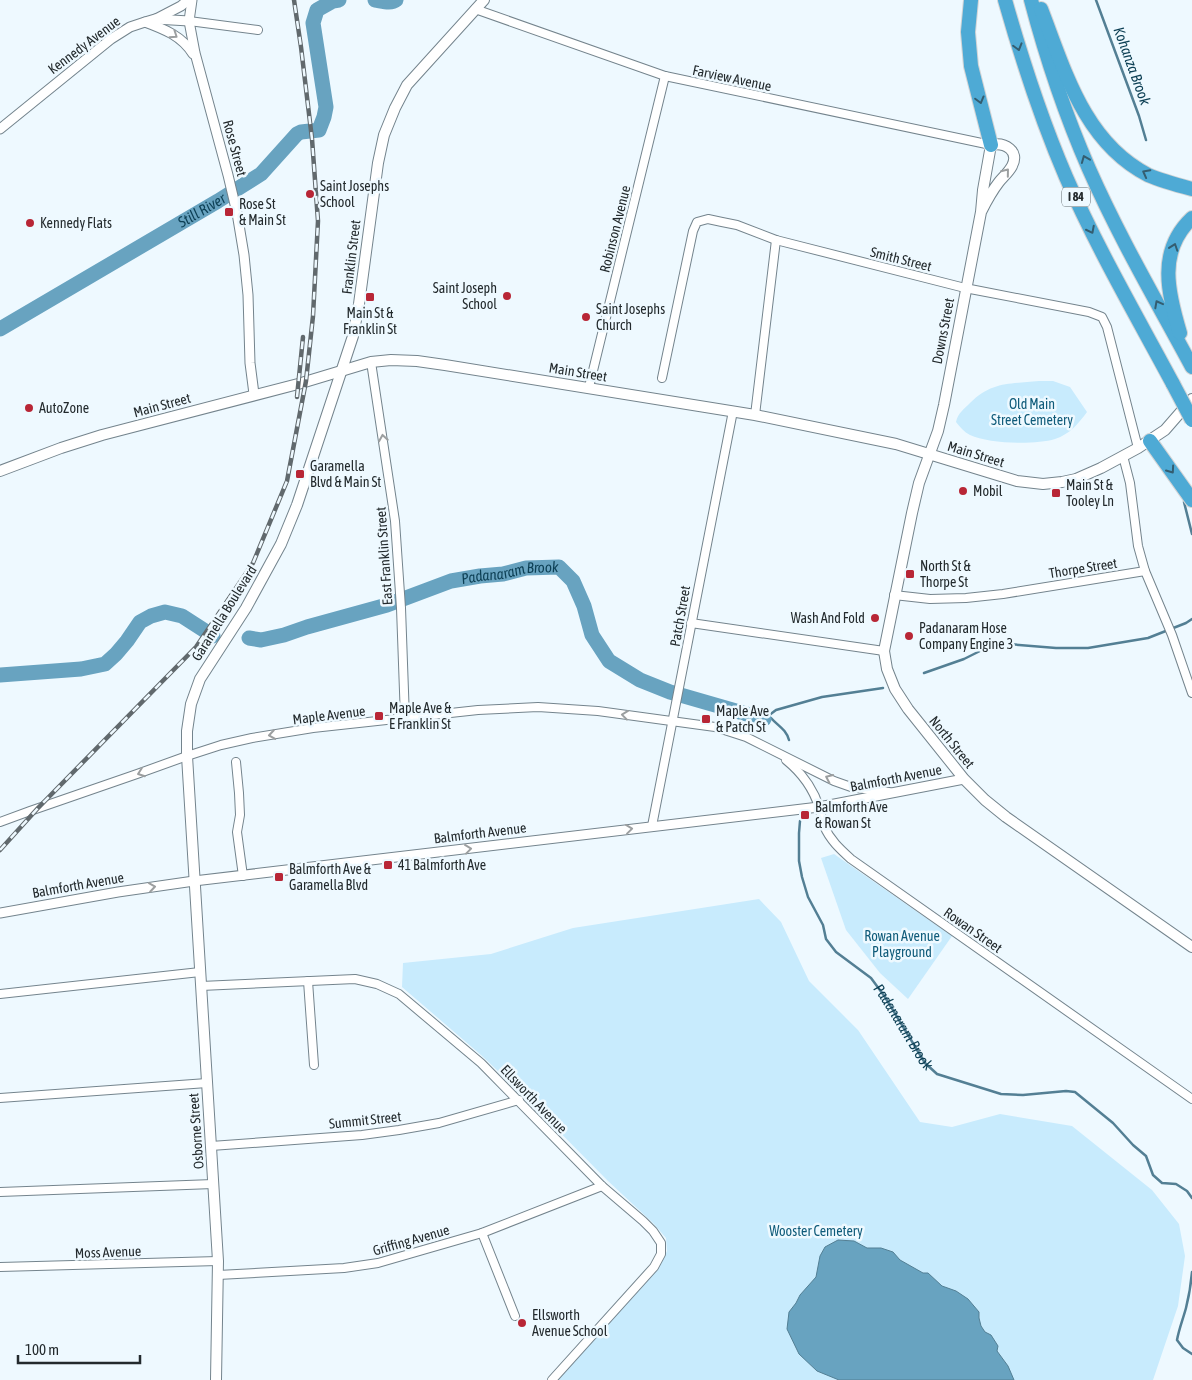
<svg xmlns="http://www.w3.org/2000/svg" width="1192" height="1380" viewBox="0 0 1192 1380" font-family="'Asap Condensed',sans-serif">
<rect width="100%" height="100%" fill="#eef9ff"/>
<!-- green -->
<g fill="#c8ebfd">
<path d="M 1039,381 L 1053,381 L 1070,387 L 1087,412 C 1078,424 1070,434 1055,439 C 1035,445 989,444 970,435 C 964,432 960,427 956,422 C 958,413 964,409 970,403 C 992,381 1011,384 1039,381 Z"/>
<path d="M 834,854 L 952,936 L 908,999 L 880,973 L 846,930 L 821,858 Z"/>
<path d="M 759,899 L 781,922 L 809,981 L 858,1030 L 920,1122 L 952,1127 L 1000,1114 L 1072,1126 L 1152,1190 L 1179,1224 L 1185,1256 L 1178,1306 L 1153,1380 L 558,1380 L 658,1269 L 667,1251 L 666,1238 L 653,1223 L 608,1181 L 519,1091 L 481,1055 L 402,987 L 403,963 L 491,954 L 573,928 Z"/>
</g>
<!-- water -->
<path fill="#68a3c0" stroke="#537f94" d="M 838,1240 L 854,1241 L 867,1248 L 881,1248 L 893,1252 L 900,1260 L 923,1273 L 928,1273 L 942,1286 L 956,1291 L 968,1299 L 979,1312 L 979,1318 L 981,1326 L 985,1332 L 991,1335 L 998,1346 L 997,1351 L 1008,1366 L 1014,1380 L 839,1380 L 817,1371 L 799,1354 L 787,1329 L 789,1312 L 796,1303 L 800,1295 L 816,1277 L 820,1256 L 825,1247 Z"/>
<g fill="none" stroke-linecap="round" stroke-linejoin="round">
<!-- stream -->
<g stroke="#537f94" stroke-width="2.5">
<path d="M 1096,0 L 1139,116 L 1146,140"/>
<path d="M 1184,502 L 1192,534"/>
<path d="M 924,673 L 964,659 L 996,643 L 1056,648 L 1088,648 L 1148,638 L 1186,623 L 1192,619"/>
<path d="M 764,719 L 776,710 L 822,697 L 883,688"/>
<path d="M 765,719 L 771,718 C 778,726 786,729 789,740"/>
<path id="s1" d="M 800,821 L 799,833 L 799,861 L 802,877 L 808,897 L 823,925 L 826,939 L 836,952 L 871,978 L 885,997 L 925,1063 L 937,1074 L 1001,1094 L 1023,1095 L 1066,1091 L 1075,1092 L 1113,1123 L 1133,1145 L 1146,1156 L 1153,1175 L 1162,1183 L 1176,1184 L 1187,1191 L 1192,1198"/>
<path d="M 1192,1272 C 1191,1284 1189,1296 1186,1308 C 1183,1319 1179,1329 1177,1340 L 1183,1348 L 1192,1354"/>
</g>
<!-- river -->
<g stroke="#68a3c0" stroke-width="15">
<path d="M 375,0 C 382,1 391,4 396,0"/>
<path id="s2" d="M 0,329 L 218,201 L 261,174 L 297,134 L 301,132 L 319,130 L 324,117 L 326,107 L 313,23 L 317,10 L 333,1 L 339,0"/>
<path id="s3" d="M 249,638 L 261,640 L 284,635 L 307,627 L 387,605 L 451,581 L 480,576 L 503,574 L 526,568 L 559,567 L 573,581 L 584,606 L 592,635 L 609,661 L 640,680 L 670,692 L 764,719"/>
<path d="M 0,675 L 81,669 L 105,664 L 116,654 L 127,641 L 140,622 L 151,616 L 165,612 L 182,616 L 213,636"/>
</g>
<defs>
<g id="minor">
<path d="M 475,9 L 665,76 L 991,145"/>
<path d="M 189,21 L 258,30"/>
<path d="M 371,362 L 395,521 L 401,608 L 405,719"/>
<path d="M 662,378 L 693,231 L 697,222 L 708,219 L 722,222 L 737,225 L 776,240 L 965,288 L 1089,312 L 1102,317 L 1107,327 L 1138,448"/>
<path d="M 589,387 L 665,76"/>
<path d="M 755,415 L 776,240"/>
<path d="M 1123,456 L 1130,483 L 1138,546 L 1145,571 L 1172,635 L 1192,693"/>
<path d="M 894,595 L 930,599 L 966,598 L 1003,594 L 1145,571"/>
<path d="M 691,623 L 884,651"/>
<path d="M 786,760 C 802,773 813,788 819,807 C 821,813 822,820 824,826 C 830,840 840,849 851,859 L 1192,1099"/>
<path d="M 236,762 L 239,793 L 240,815 L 237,832 L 243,876"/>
<path d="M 0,822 L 30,811 L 137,774 L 187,756 L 221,745 L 252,738 L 313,728 L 478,710 L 538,707 L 598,711 L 715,727 L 746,737 L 834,781 L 851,787 L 871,790 L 889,792"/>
<path d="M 652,826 C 680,688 705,549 733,411"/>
<path d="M 308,981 L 314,1065"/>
<path d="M 201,986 L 355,979 L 377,984 L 399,994 L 481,1063 L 602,1186 L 643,1221 L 653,1231 L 661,1243 L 661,1254 L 654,1267 L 552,1380"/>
<path d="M 0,994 L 200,972"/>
<path d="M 0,1098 L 207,1083"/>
<path d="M 211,1146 L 362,1135 L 399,1130 L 439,1123 L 519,1100"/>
<path d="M 0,1192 L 213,1184"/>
<path d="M 482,1233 L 515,1316"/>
<path d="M 0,1267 L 218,1261"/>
<path d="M 218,1275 L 344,1268 L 378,1263 L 482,1233 L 602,1186"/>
</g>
<g id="tertiary">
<path d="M 192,0 L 189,21 L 195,53 L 228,175 L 237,213 L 244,255 L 248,295 L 250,363 L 254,394"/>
<path d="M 156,19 L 181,6 L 188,0"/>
<path d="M 145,22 C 164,29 182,36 193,54"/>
<path d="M 0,129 L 111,39 L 130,27 L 145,22 L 155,19 L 189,21"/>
<path d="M 0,913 L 118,892 L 194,881 L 819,807 L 964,779"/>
</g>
<g id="secondary">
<path d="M 981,212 C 986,202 992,191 999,182 C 1003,177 1009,172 1012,166 C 1020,151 1005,142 991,145 L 983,190 L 981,212 L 944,405 L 938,431 L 919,483 L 912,513 L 884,651 L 887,669 L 895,689 L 908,709 L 964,779 L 985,800 L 1006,817 L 1192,947"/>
<path d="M 0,471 L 61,448 L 102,435 L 298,384 L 371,362 L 391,360 L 417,361 L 445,365 L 755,415 L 896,444 L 1017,481 L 1043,484 L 1062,482 L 1076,479 L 1101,468 L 1138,448 L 1165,430 L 1192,399"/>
<path d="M 216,1380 L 218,1261 L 187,756 L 187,731 L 191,704 L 200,679 L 246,608 L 281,544 L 297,505 L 353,336 L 359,304 L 378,163 L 384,135 L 395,108 L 407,85 L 484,0"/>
</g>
<g id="motorway">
<path d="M 971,0 L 968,32 L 971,66 L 991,145"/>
<path d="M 1005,0 C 1022,60 1041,119 1066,177 C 1097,248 1136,315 1173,384"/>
<path d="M 1031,0 C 1046,57 1065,114 1089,169 C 1119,237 1157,302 1192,367"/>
<path d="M 1041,9 C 1065,71 1084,142 1148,175 C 1162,181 1177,185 1192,189"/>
<path d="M 1180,333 C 1168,293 1157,251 1192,218"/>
<path d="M 1150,441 L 1192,500"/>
</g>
</defs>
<!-- minor casing -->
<use href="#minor" stroke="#74848d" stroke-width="10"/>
<!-- tertiary casing -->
<use href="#tertiary" stroke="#74848d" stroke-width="11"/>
<!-- secondary casing -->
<use href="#secondary" stroke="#74848d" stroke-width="12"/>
<!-- motorway casing -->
<use href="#motorway" stroke="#d3d4d5" stroke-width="16"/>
<!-- minor -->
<use href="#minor" stroke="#fff" stroke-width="8"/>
<!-- tertiary -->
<use href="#tertiary" stroke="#fff" stroke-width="9"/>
<!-- secondary -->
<use href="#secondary" stroke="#fff" stroke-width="10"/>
<!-- motorway -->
<use href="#motorway" stroke="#4eaad5" stroke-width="14"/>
<defs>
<g id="rail">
<path d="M 297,397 L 303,337"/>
<path d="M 0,850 L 38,808 L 196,647 L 253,563 L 287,481 L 306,381 L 313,316 L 318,221 L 312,139 L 301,47 L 294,0"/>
</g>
</defs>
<!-- rail casing -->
<use href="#rail" stroke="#61696d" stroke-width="4.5"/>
<!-- rail -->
<use href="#rail" stroke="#eef9ff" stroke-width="2.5" stroke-dasharray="8" stroke-linecap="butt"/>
<defs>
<path id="motorway-bridge" d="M 1173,384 L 1192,420"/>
</defs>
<!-- motorway-bridge casing -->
<use href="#motorway-bridge" stroke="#d3d4d5" stroke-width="16" stroke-linecap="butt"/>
<!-- motorway-bridge -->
<use href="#motorway-bridge" stroke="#4eaad5" stroke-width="14"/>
</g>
<!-- one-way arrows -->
<defs><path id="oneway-chevron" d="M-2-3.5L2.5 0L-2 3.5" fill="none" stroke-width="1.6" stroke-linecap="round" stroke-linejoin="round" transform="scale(1.25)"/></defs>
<g stroke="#9c9fa0">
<use href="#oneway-chevron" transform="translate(174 35) rotate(34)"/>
<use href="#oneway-chevron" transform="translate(1006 172) rotate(-51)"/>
<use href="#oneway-chevron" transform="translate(383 438) rotate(-99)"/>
<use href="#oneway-chevron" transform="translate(625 715) rotate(-173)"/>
<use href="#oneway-chevron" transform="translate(272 735) rotate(171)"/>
<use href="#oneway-chevron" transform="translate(141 773) rotate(160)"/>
<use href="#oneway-chevron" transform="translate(829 778) rotate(-155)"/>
<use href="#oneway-chevron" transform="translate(629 829) rotate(-7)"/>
<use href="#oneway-chevron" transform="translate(468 849) rotate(-7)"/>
<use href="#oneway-chevron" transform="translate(152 887) rotate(-8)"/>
</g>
<g stroke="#345d70">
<use href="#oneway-chevron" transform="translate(1018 47) rotate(74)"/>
<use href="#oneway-chevron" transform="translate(980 100) rotate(75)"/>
<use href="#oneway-chevron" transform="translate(1085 159) rotate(-112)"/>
<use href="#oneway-chevron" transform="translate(1146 173) rotate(-152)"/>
<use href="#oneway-chevron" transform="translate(1091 230) rotate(63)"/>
<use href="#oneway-chevron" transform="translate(1174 247) rotate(-71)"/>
<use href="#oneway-chevron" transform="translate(1158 304) rotate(-118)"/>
<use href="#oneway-chevron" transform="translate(1171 470) rotate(55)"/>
</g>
<!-- markers -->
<g fill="#b82636" stroke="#eef9ff" stroke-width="2">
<circle cx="310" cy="194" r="5"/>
<rect x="224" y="207" width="10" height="10" rx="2.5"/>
<circle cx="30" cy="223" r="5"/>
<circle cx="507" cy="296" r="5"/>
<rect x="365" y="292" width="10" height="10" rx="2.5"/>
<circle cx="586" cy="317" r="5"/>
<circle cx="29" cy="408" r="5"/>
<rect x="295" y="469" width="10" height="10" rx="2.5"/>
<circle cx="963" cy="491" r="5"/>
<rect x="1051" y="488" width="10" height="10" rx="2.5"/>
<rect x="905" y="569" width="10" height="10" rx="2.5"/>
<circle cx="875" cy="618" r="5"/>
<circle cx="909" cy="636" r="5"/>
<rect x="374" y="711" width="10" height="10" rx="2.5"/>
<rect x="701" y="714" width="10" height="10" rx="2.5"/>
<rect x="800" y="810" width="10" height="10" rx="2.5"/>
<rect x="383" y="860" width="10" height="10" rx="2.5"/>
<rect x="274" y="872" width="10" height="10" rx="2.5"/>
<circle cx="522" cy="1323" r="5"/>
</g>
<g text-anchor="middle" stroke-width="5" stroke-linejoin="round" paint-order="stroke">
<!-- shield labels -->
<rect fill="#eef9ff" stroke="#60686c" stroke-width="1" x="1062" y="187.5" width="28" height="19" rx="4"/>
<g font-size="12" font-weight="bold" fill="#232a2d">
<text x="1076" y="201">I 84</text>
</g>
<!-- street labels -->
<g font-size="14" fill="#232a2d" stroke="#eef9ff">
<text transform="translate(84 45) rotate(-37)" y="5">Kennedy Avenue</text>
<text transform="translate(732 78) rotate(12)" y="5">Farview Avenue</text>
<text transform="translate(235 148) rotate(75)" y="5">Rose Street</text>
<text transform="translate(615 229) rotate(-76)" y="5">Robinson Avenue</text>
<text transform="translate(351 257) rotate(-83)" y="5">Franklin Street</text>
<text transform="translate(901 259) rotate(14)" y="5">Smith Street</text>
<text transform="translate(943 331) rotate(-79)" y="5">Downs Street</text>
<text transform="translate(578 372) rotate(9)" y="5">Main Street</text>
<text transform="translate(162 405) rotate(-15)" y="5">Main Street</text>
<text transform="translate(976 454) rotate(17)" y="5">Main Street</text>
<text transform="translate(384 556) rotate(-94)" y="5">East Franklin Street</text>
<text transform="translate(1083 568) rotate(-9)" y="5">Thorpe Street</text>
<text transform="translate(224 613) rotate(-58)" y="5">Garamella Boulevard</text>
<text transform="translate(680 616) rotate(-80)" y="5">Patch Street</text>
<text transform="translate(329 715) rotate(-7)" y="5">Maple Avenue</text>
<text transform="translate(952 742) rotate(51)" y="5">North Street</text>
<text transform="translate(896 778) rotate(-11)" y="5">Balmforth Avenue</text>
<text transform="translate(480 833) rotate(-7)" y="5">Balmforth Avenue</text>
<text transform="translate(78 885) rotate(-10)" y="5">Balmforth Avenue</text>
<text transform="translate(973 930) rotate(35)" y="5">Rowan Street</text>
<text transform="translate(534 1099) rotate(46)" y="5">Ellsworth Avenue</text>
<text transform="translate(365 1120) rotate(-6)" y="5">Summit Street</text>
<text transform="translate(196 1131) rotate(-94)" y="5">Osborne Street</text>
<text transform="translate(411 1240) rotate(-16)" y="5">Griffing Avenue</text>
<text transform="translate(108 1252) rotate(-2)" y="5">Moss Avenue</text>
</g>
<!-- poi labels -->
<g font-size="14" fill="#232a2d" stroke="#eef9ff" text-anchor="start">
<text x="320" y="191">Saint Josephs<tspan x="320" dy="16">School</tspan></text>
<text x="239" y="209">Rose St<tspan x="239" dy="16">&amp; Main St</tspan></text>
<text x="40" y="228">Kennedy Flats</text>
<text x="497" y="293" text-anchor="end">Saint Joseph<tspan x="497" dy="16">School</tspan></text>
<text x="596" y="314">Saint Josephs<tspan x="596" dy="16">Church</tspan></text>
<text x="370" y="318" text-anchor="middle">Main St &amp;<tspan x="370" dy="16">Franklin St</tspan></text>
<text x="39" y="413">AutoZone</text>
<text x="310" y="471">Garamella<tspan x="310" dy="16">Blvd &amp; Main St</tspan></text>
<text x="1066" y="490">Main St &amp;<tspan x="1066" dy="16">Tooley Ln</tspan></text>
<text x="973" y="496">Mobil</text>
<text x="920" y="571">North St &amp;<tspan x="920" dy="16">Thorpe St</tspan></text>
<text x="865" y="623" text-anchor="end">Wash And Fold</text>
<text x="919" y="633">Padanaram Hose<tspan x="919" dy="16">Company Engine 3</tspan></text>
<text x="389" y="713">Maple Ave &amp;<tspan x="389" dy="16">E Franklin St</tspan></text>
<text x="716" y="716">Maple Ave<tspan x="716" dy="16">&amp; Patch St</tspan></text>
<text x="815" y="812">Balmforth Ave<tspan x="815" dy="16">&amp; Rowan St</tspan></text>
<text x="398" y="870">41 Balmforth Ave</text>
<text x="289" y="874">Balmforth Ave &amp;<tspan x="289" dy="16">Garamella Blvd</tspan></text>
<text x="532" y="1320">Ellsworth<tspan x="532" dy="16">Avenue School</tspan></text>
</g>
<!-- park labels -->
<g font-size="14" fill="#0f5b7a" stroke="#eef9ff">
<text x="1032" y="409">Old Main<tspan x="1032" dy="16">Street Cemetery</tspan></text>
<text x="902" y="941">Rowan Avenue<tspan x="902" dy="16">Playground</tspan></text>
<text x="816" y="1236">Wooster Cemetery</text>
</g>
<!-- water labels -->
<g font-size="15" font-style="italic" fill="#0c3f54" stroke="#eef9ff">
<text transform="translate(1132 66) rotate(70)" y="5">Kohanza Brook</text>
<text dy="5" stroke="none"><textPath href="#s2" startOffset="234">Still River</textPath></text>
<text dy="5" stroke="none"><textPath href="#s3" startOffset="271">Padanaram Brook</textPath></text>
<text dy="5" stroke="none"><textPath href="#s1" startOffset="242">Padanaram Brook</textPath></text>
</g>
</g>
<!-- scale -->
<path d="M18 1355v8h122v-8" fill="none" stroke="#232a2d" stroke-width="2.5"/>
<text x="25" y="1355" font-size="15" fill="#232a2d" stroke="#eef9ff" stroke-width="4" paint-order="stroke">100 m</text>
</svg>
